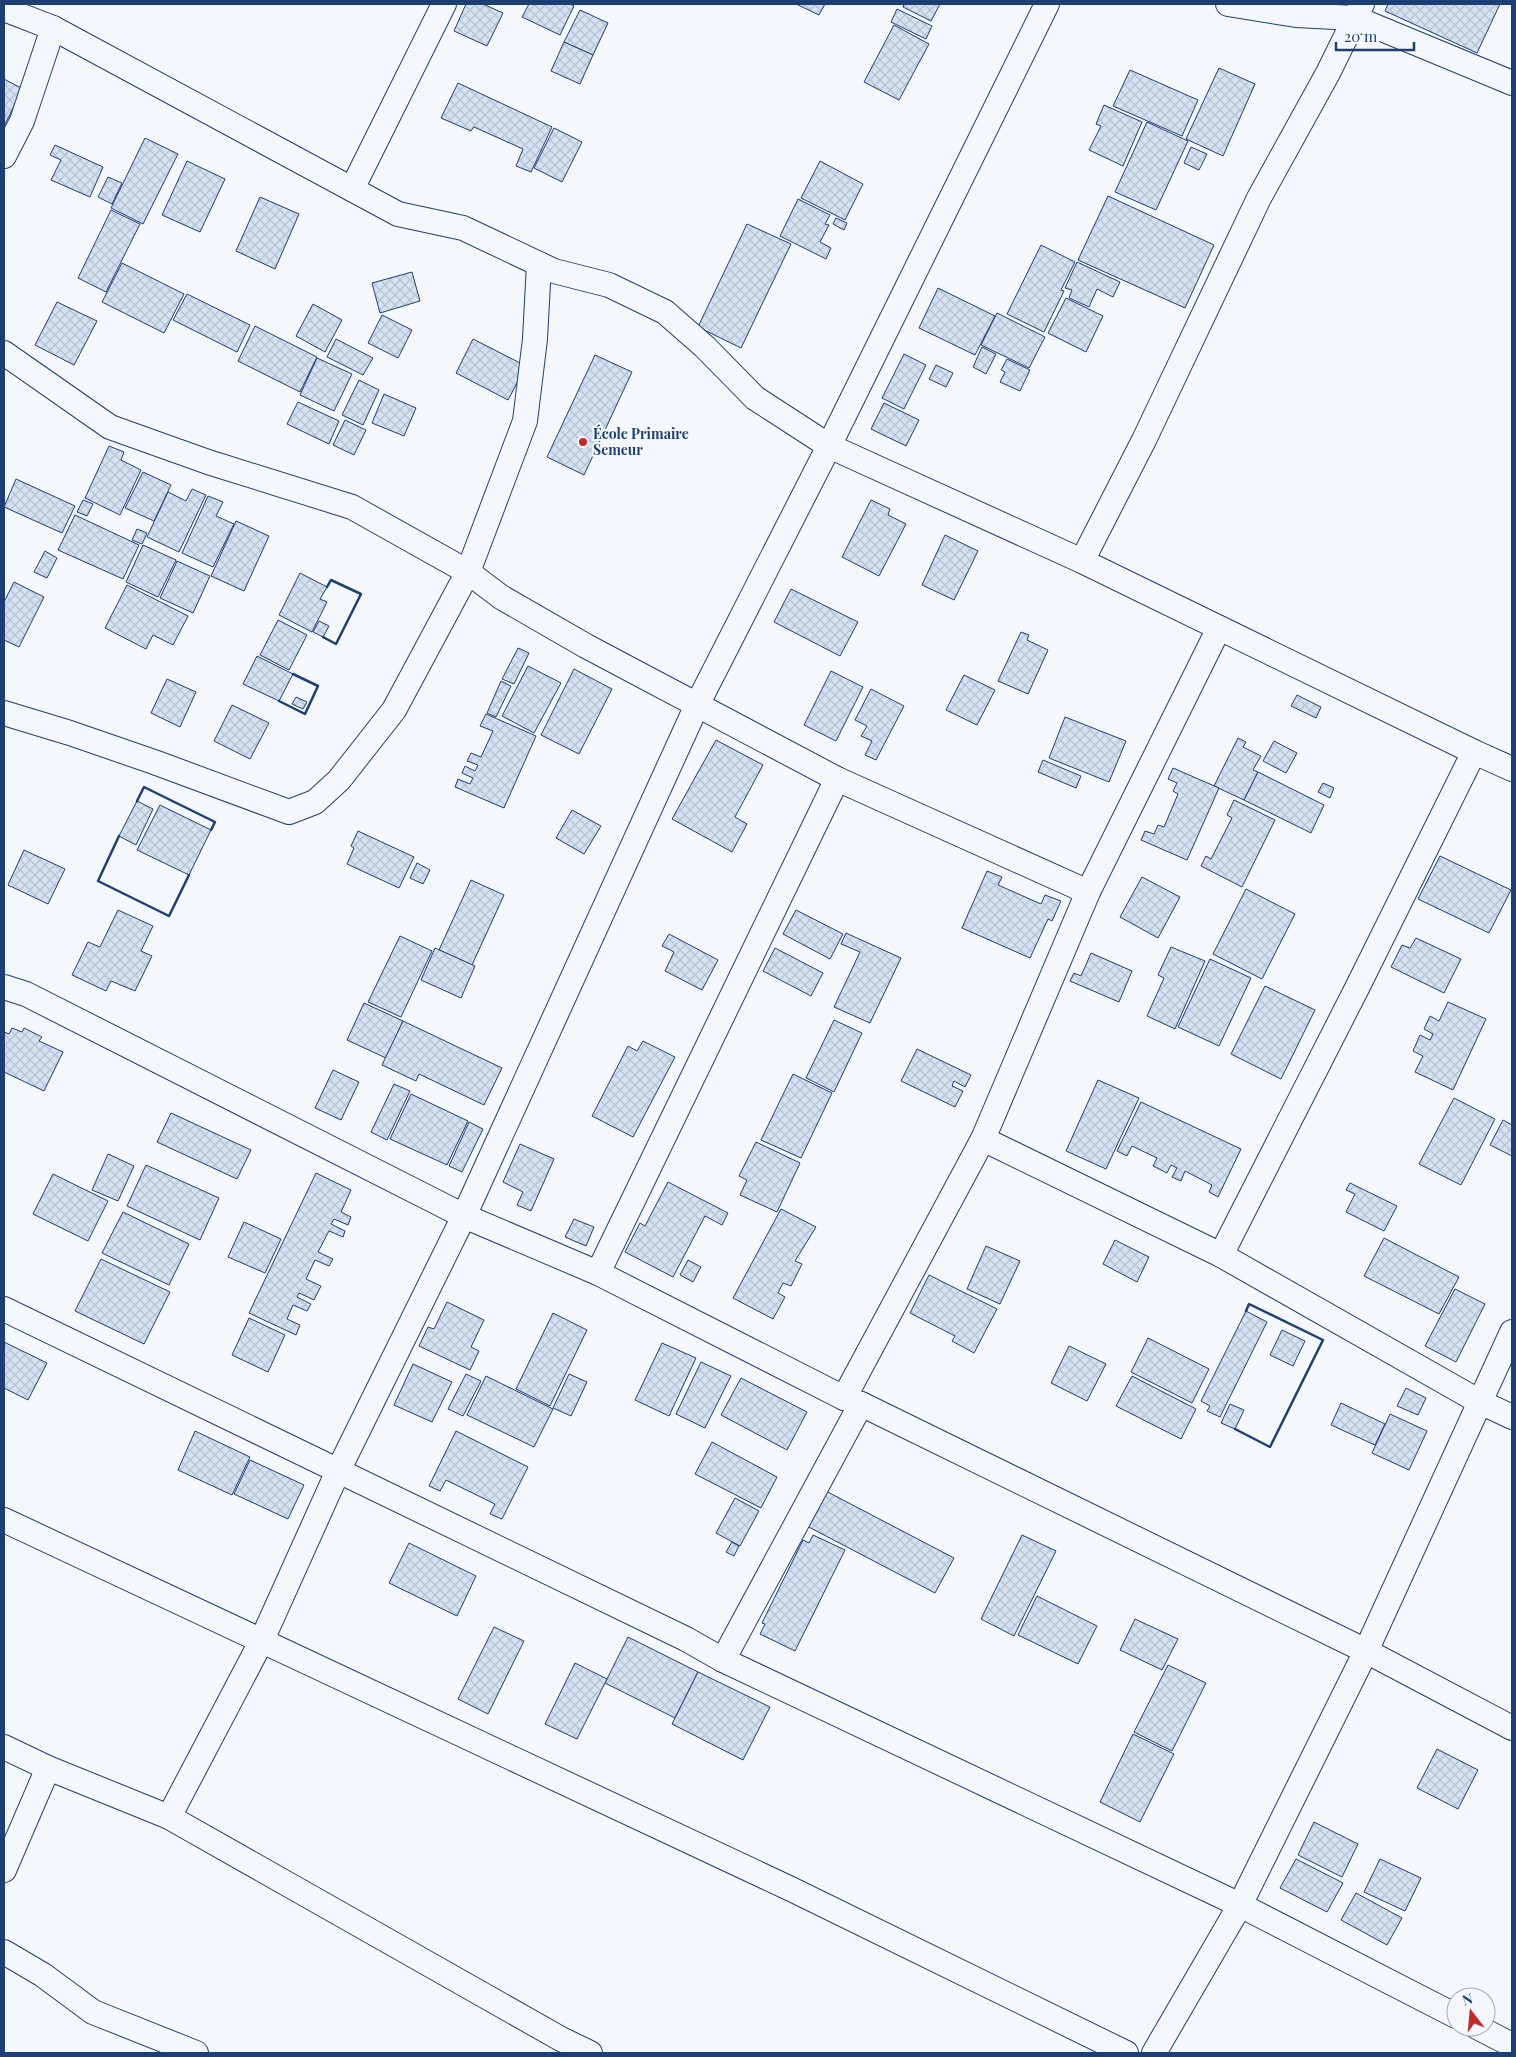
<svg xmlns="http://www.w3.org/2000/svg" width="1516" height="2057" viewBox="0 0 1516 2057" font-family="'Playfair Display',serif">
<defs>
<pattern id="building-cross-hatch" width="8" height="8" patternUnits="userSpaceOnUse" patternTransform="scale(1.25)"><rect width="8" height="8" fill="#d5e0f0"/><path d="M0 0l8 8M0 8l8-8" fill="none" stroke="#b6c1d1"/></pattern>
</defs>
<rect width="100%" height="100%" fill="#f4f7fb"/>
<!-- building -->
<g fill="url(#building-cross-hatch)" stroke="#1d3f73">
<path d="M 466,4 L 483,4 L 503,13 L 487,46 L 454,31 Z"/>
<path d="M 529,4 L 570,4 L 574,6 L 560,35 L 522,17 Z"/>
<path d="M 796,4 L 825,4 L 819,15 Z"/>
<path d="M 904,4 L 940,4 L 931,21 L 903,7 Z"/>
<path d="M 1388,4 L 1500,4 L 1477,53 L 1385,11 Z"/>
<path d="M 897,9 L 932,26 L 926,39 L 891,22 Z"/>
<path d="M 580,10 L 608,23 L 593,55 L 564,42 Z"/>
<path d="M 894,25 L 929,44 L 899,100 L 864,82 Z"/>
<path d="M 564,42 L 593,55 L 580,84 L 551,71 Z"/>
<path d="M 1219,68 L 1255,84 L 1223,156 L 1186,139 Z"/>
<path d="M 1130,70 L 1198,100 L 1182,136 L 1113,106 Z"/>
<path d="M 4,79 L 23,89 L 4,126 Z"/>
<path d="M 458,83 L 552,127 L 531,172 L 516,166 L 523,149 L 474,127 L 471,131 L 441,118 Z"/>
<path d="M 1104,105 L 1142,122 L 1123,166 L 1089,150 L 1101,126 L 1096,124 Z"/>
<path d="M 1147,122 L 1188,141 L 1156,210 L 1115,192 Z"/>
<path d="M 554,128 L 582,142 L 562,182 L 534,168 Z"/>
<path d="M 145,138 L 178,154 L 143,224 L 111,208 Z"/>
<path d="M 55,145 L 103,167 L 90,197 L 51,180 L 61,160 L 50,155 Z"/>
<path d="M 1191,147 L 1207,154 L 1199,170 L 1184,163 Z"/>
<path d="M 187,161 L 225,179 L 200,232 L 162,215 Z"/>
<path d="M 820,161 L 863,184 L 845,220 L 801,198 Z"/>
<path d="M 108,177 L 122,183 L 112,204 L 98,197 Z"/>
<path d="M 1108,196 L 1214,245 L 1185,308 L 1078,260 Z"/>
<path d="M 260,197 L 299,214 L 275,269 L 236,251 Z"/>
<path d="M 798,199 L 830,215 L 825,224 L 829,225 L 820,242 L 831,248 L 826,259 L 780,236 Z"/>
<path d="M 111,210 L 140,224 L 106,292 L 78,278 Z"/>
<path d="M 836,218 L 847,223 L 844,230 L 833,224 Z"/>
<path d="M 747,224 L 791,244 L 741,348 L 698,327 Z"/>
<path d="M 1041,245 L 1075,262 L 1061,290 L 1064,291 L 1044,332 L 1007,314 Z"/>
<path d="M 1077,262 L 1120,282 L 1113,297 L 1097,289 L 1089,307 L 1069,298 L 1072,290 L 1065,288 Z"/>
<path d="M 122,263 L 184,294 L 164,333 L 102,302 Z"/>
<path d="M 412,272 L 420,301 L 380,313 L 372,283 Z"/>
<path d="M 938,288 L 995,316 L 975,355 L 919,328 Z"/>
<path d="M 187,294 L 250,325 L 237,352 L 173,320 Z"/>
<path d="M 1066,298 L 1103,316 L 1086,352 L 1048,333 Z"/>
<path d="M 57,302 L 97,321 L 74,365 L 35,345 Z"/>
<path d="M 313,304 L 342,320 L 325,352 L 296,336 Z"/>
<path d="M 997,313 L 1045,337 L 1029,368 L 981,345 Z"/>
<path d="M 382,315 L 412,330 L 398,358 L 368,343 Z"/>
<path d="M 255,326 L 317,357 L 300,392 L 238,361 Z"/>
<path d="M 336,339 L 373,358 L 363,375 L 327,357 Z"/>
<path d="M 473,339 L 526,366 L 508,400 L 456,373 Z"/>
<path d="M 982,347 L 996,354 L 986,374 L 973,367 Z"/>
<path d="M 904,354 L 926,365 L 904,409 L 882,398 Z"/>
<path d="M 595,355 L 632,372 L 584,475 L 547,457 Z"/>
<path d="M 317,358 L 352,374 L 334,411 L 300,395 Z"/>
<path d="M 1007,359 L 1030,370 L 1020,391 L 1000,382 L 1005,372 L 1001,370 Z"/>
<path d="M 936,365 L 953,373 L 946,387 L 929,379 Z"/>
<path d="M 359,380 L 379,390 L 363,425 L 342,415 Z"/>
<path d="M 384,394 L 416,408 L 404,436 L 372,423 Z"/>
<path d="M 298,402 L 339,421 L 329,444 L 287,424 Z"/>
<path d="M 884,403 L 919,420 L 906,446 L 871,429 Z"/>
<path d="M 345,420 L 366,430 L 354,455 L 333,445 Z"/>
<path d="M 109,446 L 124,452 L 121,460 L 141,470 L 120,515 L 85,498 Z"/>
<path d="M 143,472 L 171,485 L 154,521 L 125,508 Z"/>
<path d="M 16,479 L 75,506 L 62,533 L 4,507 Z"/>
<path d="M 192,489 L 206,495 L 179,552 L 147,537 L 168,492 L 186,501 Z"/>
<path d="M 208,496 L 223,502 L 216,516 L 234,524 L 213,567 L 182,553 Z"/>
<path d="M 83,500 L 93,504 L 87,516 L 77,512 Z"/>
<path d="M 871,500 L 890,509 L 888,515 L 906,524 L 879,576 L 842,557 Z"/>
<path d="M 75,515 L 139,545 L 123,579 L 58,550 Z"/>
<path d="M 236,521 L 269,536 L 244,591 L 211,576 Z"/>
<path d="M 137,529 L 147,533 L 142,544 L 132,540 Z"/>
<path d="M 945,535 L 978,551 L 954,600 L 922,585 Z"/>
<path d="M 143,545 L 176,560 L 158,597 L 126,582 Z"/>
<path d="M 45,551 L 57,558 L 47,578 L 34,572 Z"/>
<path d="M 177,561 L 210,576 L 193,613 L 160,598 Z"/>
<path d="M 300,573 L 327,587 L 320,599 L 327,602 L 312,632 L 279,615 Z"/>
<path d="M 14,582 L 44,597 L 19,647 L 4,640 L 4,641 L 4,602 Z"/>
<path d="M 127,585 L 188,616 L 173,645 L 153,635 L 146,649 L 105,628 Z"/>
<path d="M 791,589 L 858,622 L 840,656 L 774,622 Z"/>
<path d="M 278,620 L 307,635 L 289,670 L 260,655 Z"/>
<path d="M 319,621 L 329,626 L 323,637 L 313,632 Z"/>
<path d="M 1021,632 L 1029,635 L 1027,640 L 1048,650 L 1028,694 L 998,681 Z"/>
<path d="M 518,648 L 529,653 L 514,684 L 502,679 Z"/>
<path d="M 257,656 L 293,674 L 279,701 L 243,684 Z"/>
<path d="M 528,666 L 561,683 L 534,733 L 502,716 Z"/>
<path d="M 574,669 L 612,689 L 579,754 L 541,735 Z"/>
<path d="M 831,671 L 863,687 L 836,741 L 804,725 Z"/>
<path d="M 964,675 L 995,690 L 977,725 L 946,710 Z"/>
<path d="M 167,679 L 196,692 L 180,727 L 151,713 Z"/>
<path d="M 501,681 L 511,686 L 496,717 L 487,713 Z"/>
<path d="M 871,689 L 904,706 L 876,760 L 865,755 L 872,741 L 861,736 L 867,726 L 855,720 Z"/>
<path d="M 1297,695 L 1321,707 L 1316,718 L 1291,706 Z"/>
<path d="M 296,697 L 307,702 L 303,709 L 292,704 Z"/>
<path d="M 232,705 L 269,723 L 250,759 L 214,741 Z"/>
<path d="M 486,714 L 536,736 L 504,808 L 455,787 L 458,779 L 470,784 L 473,778 L 462,773 L 465,766 L 475,771 L 478,765 L 467,761 L 471,753 L 481,757 L 493,731 L 480,726 Z"/>
<path d="M 1065,717 L 1126,741 L 1109,782 L 1049,758 Z"/>
<path d="M 1238,738 L 1246,742 L 1243,747 L 1261,756 L 1253,770 L 1258,772 L 1244,800 L 1214,786 Z"/>
<path d="M 716,740 L 763,765 L 735,817 L 747,824 L 732,852 L 672,819 Z"/>
<path d="M 1274,741 L 1297,753 L 1286,773 L 1263,761 Z"/>
<path d="M 1043,760 L 1081,776 L 1076,788 L 1038,772 Z"/>
<path d="M 1173,768 L 1219,788 L 1187,860 L 1141,840 L 1145,831 L 1154,834 L 1158,825 L 1164,827 L 1178,794 L 1173,791 L 1177,783 L 1168,779 Z"/>
<path d="M 1258,772 L 1324,805 L 1311,833 L 1244,800 Z"/>
<path d="M 1323,783 L 1334,788 L 1330,798 L 1318,792 Z"/>
<path d="M 1234,800 L 1275,820 L 1242,887 L 1201,866 L 1206,856 L 1211,859 L 1232,818 L 1227,815 Z"/>
<path d="M 137,801 L 153,809 L 136,845 L 119,836 Z"/>
<path d="M 160,805 L 211,830 L 189,875 L 137,850 Z"/>
<path d="M 572,810 L 601,826 L 584,854 L 556,838 Z"/>
<path d="M 358,831 L 414,857 L 399,888 L 347,864 L 354,848 L 351,846 Z"/>
<path d="M 24,850 L 65,869 L 48,904 L 8,885 Z"/>
<path d="M 1440,856 L 1511,890 L 1489,933 L 1418,899 Z"/>
<path d="M 417,863 L 430,870 L 423,884 L 410,878 Z"/>
<path d="M 987,871 L 1002,877 L 998,885 L 1041,904 L 1045,895 L 1061,901 L 1052,921 L 1048,919 L 1030,958 L 962,928 Z"/>
<path d="M 1142,877 L 1180,897 L 1158,938 L 1120,917 Z"/>
<path d="M 471,880 L 504,895 L 472,965 L 439,950 Z"/>
<path d="M 1246,889 L 1295,914 L 1262,979 L 1213,954 Z"/>
<path d="M 118,910 L 153,926 L 141,951 L 152,956 L 135,991 L 111,981 L 106,991 L 72,975 L 88,942 L 100,947 Z"/>
<path d="M 796,910 L 843,934 L 830,959 L 783,934 Z"/>
<path d="M 846,933 L 901,958 L 870,1023 L 834,1007 L 860,952 L 841,944 Z"/>
<path d="M 669,934 L 718,960 L 702,990 L 665,971 L 674,952 L 662,946 Z"/>
<path d="M 400,936 L 432,951 L 401,1017 L 368,1002 Z"/>
<path d="M 1416,938 L 1461,959 L 1444,993 L 1391,967 L 1402,945 L 1410,948 Z"/>
<path d="M 1171,947 L 1205,961 L 1175,1029 L 1147,1016 L 1164,978 L 1158,975 Z"/>
<path d="M 435,948 L 475,966 L 461,998 L 421,980 Z"/>
<path d="M 775,948 L 823,973 L 811,996 L 763,971 Z"/>
<path d="M 1091,953 L 1132,971 L 1119,1002 L 1070,981 L 1074,973 L 1081,976 Z"/>
<path d="M 1210,959 L 1251,978 L 1219,1046 L 1178,1027 Z"/>
<path d="M 1265,986 L 1315,1010 L 1281,1079 L 1231,1054 Z"/>
<path d="M 1448,1002 L 1486,1019 L 1453,1090 L 1415,1072 L 1423,1056 L 1413,1051 L 1420,1035 L 1430,1040 L 1433,1034 L 1424,1029 L 1430,1016 L 1439,1021 Z"/>
<path d="M 364,1003 L 403,1021 L 386,1058 L 347,1040 Z"/>
<path d="M 834,1020 L 862,1033 L 834,1092 L 806,1078 Z"/>
<path d="M 403,1021 L 502,1068 L 484,1105 L 419,1074 L 416,1081 L 382,1065 Z"/>
<path d="M 12,1028 L 22,1032 L 24,1028 L 42,1037 L 39,1041 L 63,1052 L 44,1091 L 4,1072 L 4,1032 L 9,1034 Z"/>
<path d="M 643,1041 L 675,1057 L 633,1137 L 592,1116 L 628,1046 L 637,1051 Z"/>
<path d="M 917,1049 L 971,1075 L 965,1087 L 954,1081 L 952,1086 L 963,1091 L 955,1107 L 901,1081 Z"/>
<path d="M 333,1070 L 359,1082 L 341,1120 L 315,1108 Z"/>
<path d="M 793,1074 L 832,1093 L 801,1158 L 761,1140 Z"/>
<path d="M 1098,1080 L 1139,1098 L 1106,1169 L 1066,1151 Z"/>
<path d="M 394,1084 L 410,1091 L 387,1140 L 371,1132 Z"/>
<path d="M 411,1094 L 468,1121 L 447,1165 L 390,1139 Z"/>
<path d="M 1454,1098 L 1495,1119 L 1461,1185 L 1419,1164 Z"/>
<path d="M 1141,1102 L 1241,1149 L 1218,1197 L 1209,1192 L 1212,1185 L 1185,1171 L 1181,1181 L 1172,1177 L 1177,1168 L 1171,1165 L 1167,1173 L 1153,1166 L 1157,1158 L 1132,1146 L 1127,1156 L 1117,1151 Z"/>
<path d="M 171,1113 L 251,1150 L 237,1179 L 157,1142 Z"/>
<path d="M 1503,1120 L 1512,1125 L 1512,1156 L 1490,1145 Z"/>
<path d="M 469,1122 L 483,1129 L 462,1172 L 449,1166 Z"/>
<path d="M 756,1142 L 800,1163 L 777,1212 L 740,1195 L 747,1180 L 739,1176 Z"/>
<path d="M 520,1144 L 554,1159 L 531,1211 L 517,1205 L 523,1192 L 503,1182 Z"/>
<path d="M 108,1154 L 134,1166 L 118,1201 L 92,1190 Z"/>
<path d="M 146,1165 L 219,1198 L 200,1240 L 127,1206 Z"/>
<path d="M 316,1173 L 351,1190 L 341,1212 L 351,1217 L 348,1225 L 334,1219 L 331,1224 L 345,1231 L 343,1237 L 329,1231 L 318,1252 L 333,1259 L 329,1266 L 315,1260 L 306,1279 L 321,1286 L 314,1300 L 299,1293 L 297,1297 L 311,1304 L 307,1311 L 293,1305 L 287,1319 L 300,1325 L 296,1335 L 249,1313 Z"/>
<path d="M 53,1174 L 108,1201 L 88,1241 L 33,1214 Z"/>
<path d="M 668,1182 L 728,1213 L 722,1225 L 705,1216 L 673,1277 L 625,1252 L 640,1223 L 645,1226 Z"/>
<path d="M 1350,1183 L 1397,1206 L 1384,1231 L 1346,1212 L 1355,1194 L 1346,1190 Z"/>
<path d="M 781,1209 L 816,1227 L 795,1261 L 802,1264 L 791,1286 L 783,1283 L 778,1293 L 785,1297 L 773,1319 L 733,1298 Z"/>
<path d="M 123,1212 L 189,1244 L 169,1285 L 102,1253 Z"/>
<path d="M 574,1219 L 594,1227 L 586,1246 L 565,1237 Z"/>
<path d="M 244,1222 L 281,1239 L 265,1273 L 228,1257 Z"/>
<path d="M 1384,1238 L 1459,1277 L 1439,1314 L 1364,1276 Z"/>
<path d="M 1115,1240 L 1149,1257 L 1137,1282 L 1103,1264 Z"/>
<path d="M 986,1246 L 1020,1261 L 1000,1304 L 967,1289 Z"/>
<path d="M 101,1259 L 170,1292 L 144,1344 L 75,1311 Z"/>
<path d="M 688,1260 L 701,1267 L 693,1282 L 680,1275 Z"/>
<path d="M 929,1275 L 997,1309 L 974,1353 L 952,1341 L 955,1336 L 910,1313 Z"/>
<path d="M 1455,1289 L 1485,1304 L 1456,1362 L 1425,1346 Z"/>
<path d="M 447,1302 L 484,1320 L 471,1347 L 479,1351 L 470,1370 L 419,1346 L 428,1327 L 434,1329 Z"/>
<path d="M 1246,1311 L 1267,1322 L 1220,1417 L 1207,1411 L 1210,1406 L 1201,1401 Z"/>
<path d="M 553,1313 L 587,1330 L 550,1406 L 516,1389 Z"/>
<path d="M 249,1318 L 285,1335 L 268,1372 L 232,1355 Z"/>
<path d="M 1282,1330 L 1305,1341 L 1293,1366 L 1270,1355 Z"/>
<path d="M 1148,1338 L 1209,1369 L 1192,1403 L 1131,1372 Z"/>
<path d="M 4,1342 L 47,1363 L 28,1400 L 4,1388 Z"/>
<path d="M 662,1343 L 696,1358 L 669,1416 L 635,1400 Z"/>
<path d="M 1069,1346 L 1106,1364 L 1087,1401 L 1051,1383 Z"/>
<path d="M 701,1362 L 731,1376 L 705,1428 L 676,1414 Z"/>
<path d="M 413,1364 L 452,1382 L 432,1422 L 394,1405 Z"/>
<path d="M 466,1374 L 481,1381 L 463,1416 L 448,1409 Z"/>
<path d="M 569,1374 L 587,1382 L 571,1416 L 553,1408 Z"/>
<path d="M 486,1376 L 553,1409 L 534,1447 L 467,1415 Z"/>
<path d="M 1132,1376 L 1196,1409 L 1181,1439 L 1116,1406 Z"/>
<path d="M 741,1378 L 807,1412 L 787,1450 L 721,1415 Z"/>
<path d="M 1406,1388 L 1426,1398 L 1418,1415 L 1397,1406 Z"/>
<path d="M 1341,1403 L 1385,1424 L 1375,1445 L 1331,1425 Z"/>
<path d="M 1230,1404 L 1244,1410 L 1235,1429 L 1221,1423 Z"/>
<path d="M 1390,1414 L 1427,1431 L 1409,1470 L 1372,1453 Z"/>
<path d="M 195,1431 L 250,1457 L 232,1495 L 178,1470 Z"/>
<path d="M 456,1431 L 528,1467 L 502,1519 L 490,1514 L 495,1504 L 446,1480 L 440,1491 L 429,1486 Z"/>
<path d="M 712,1442 L 777,1477 L 761,1508 L 695,1474 Z"/>
<path d="M 250,1460 L 304,1485 L 288,1519 L 234,1494 Z"/>
<path d="M 822,1489 L 954,1558 L 935,1593 L 803,1524 Z"/>
<path d="M 735,1498 L 759,1511 L 740,1546 L 716,1533 Z"/>
<path d="M 813,1535 L 845,1550 L 795,1651 L 760,1634 L 765,1624 L 762,1623 L 803,1540 L 809,1543 Z"/>
<path d="M 1022,1535 L 1056,1551 L 1014,1636 L 981,1619 Z"/>
<path d="M 732,1542 L 739,1546 L 734,1556 L 726,1552 Z"/>
<path d="M 409,1543 L 476,1576 L 457,1616 L 389,1583 Z"/>
<path d="M 1037,1596 L 1097,1626 L 1078,1664 L 1018,1635 Z"/>
<path d="M 1135,1619 L 1178,1639 L 1162,1670 L 1120,1650 Z"/>
<path d="M 494,1627 L 524,1641 L 488,1714 L 458,1699 Z"/>
<path d="M 628,1637 L 698,1672 L 675,1718 L 605,1683 Z"/>
<path d="M 575,1663 L 607,1679 L 577,1739 L 545,1724 Z"/>
<path d="M 1168,1665 L 1206,1683 L 1172,1751 L 1134,1732 Z"/>
<path d="M 698,1672 L 770,1707 L 743,1760 L 672,1724 Z"/>
<path d="M 1133,1734 L 1174,1754 L 1140,1822 L 1100,1802 Z"/>
<path d="M 1437,1749 L 1478,1770 L 1458,1809 L 1417,1788 Z"/>
<path d="M 1314,1822 L 1358,1844 L 1342,1877 L 1298,1855 Z"/>
<path d="M 1296,1859 L 1343,1883 L 1327,1912 L 1280,1888 Z"/>
<path d="M 1380,1859 L 1421,1878 L 1405,1911 L 1364,1892 Z"/>
<path d="M 1356,1893 L 1402,1918 L 1387,1945 L 1341,1920 Z"/>
</g>
<g fill="none" stroke-linecap="round" stroke-linejoin="round">
<defs>
<g id="minor">
<path d="M 1228,4 L 1296,15 L 1355,18 L 1512,83"/>
<path d="M 4,9 L 53,28 L 398,214 L 463,228 L 554,271 L 609,285 L 665,312 L 705,347 L 755,398 L 829,446 L 1082,561 L 1474,752 L 1512,769"/>
<path d="M 4,156 L 22,121 L 53,28"/>
<path d="M 352,189 L 444,4"/>
<path d="M 4,353 L 110,427 L 208,462 L 352,507 L 468,572 L 501,597 L 586,646 L 837,779 L 1088,892"/>
<path d="M 1082,561 L 1144,440 L 1259,198 L 1328,73 L 1362,4"/>
<path d="M 4,713 L 70,733 L 154,762 L 289,812 L 315,802 L 339,780 L 394,710 L 468,572 L 525,421 L 535,339 L 539,264"/>
<path d="M 4,987 L 26,994 L 464,1216 L 598,1273 L 844,1398 L 861,1404 L 1366,1651 L 1512,1728"/>
<path d="M 983,1139 L 1221,1255 L 1480,1402 L 1512,1417"/>
<path d="M 1221,1255 L 1357,988 L 1474,752"/>
<path d="M 598,1273 L 837,779"/>
<path d="M 4,1309 L 686,1639 L 723,1660 L 1240,1905 L 1456,2016"/>
<path d="M 844,1398 L 983,1139 L 1088,892 L 1219,628"/>
<path d="M 4,1520 L 791,1889 L 1126,2053"/>
<path d="M 723,1660 L 861,1404"/>
<path d="M 4,1747 L 48,1768 L 169,1817 L 561,2039 L 590,2053"/>
<path d="M 169,1817 L 262,1640 L 338,1471 L 464,1216 L 697,705 L 829,446 L 1047,4"/>
<path d="M 4,1870 L 48,1768"/>
<path d="M 4,1952 L 43,1975 L 93,2012 L 196,2053"/>
<path d="M 1477,2027 L 1512,2045"/>
<path d="M 1154,2053 L 1240,1905 L 1366,1651 L 1512,1332"/>
</g>
</defs>
<!-- minor casing -->
<use href="#minor" stroke="#1d3f73" stroke-width="26"/>
<!-- minor -->
<use href="#minor" stroke="#f4f7fb" stroke-width="24"/>
<!-- wall -->
<g stroke="#1d3f73" stroke-width="2.5">
<path d="M 323,637 L 336,644 L 361,594 L 331,580 L 327,587"/>
<path d="M 279,701 L 305,714 L 318,686 L 293,674"/>
<path d="M 137,801 L 144,787 L 215,822 L 211,830"/>
<path d="M 119,836 L 98,881 L 169,916 L 189,875"/>
<path d="M 1235,1429 L 1270,1447 L 1323,1340 L 1249,1304 L 1246,1311"/>
</g>
</g>
<!-- markers -->
<circle fill="#c62828" stroke="#f4f7fb" stroke-width="2" cx="583" cy="442" r="5"/>
<g text-anchor="middle" stroke-width="4" stroke-linejoin="round" paint-order="stroke">
<!-- poi labels -->
<g font-size="14" font-weight="bold" fill="#1d3f73" stroke="#f4f7fb" text-anchor="start">
<text x="593" y="439">École Primaire<tspan x="593" dy="16">Semeur</tspan></text>
</g>
</g>
<!-- border -->
<rect width="1516" height="2057" fill="none" stroke="#1d3f73" stroke-width="10"/>
<!-- north arrow -->
<g transform="translate(1471 2012) rotate(344)"><circle r="24" fill="#f4f7fb" stroke="#9eadc5"/>
<path d="M0-4L9 19L0 12L-9 19Z" fill="#c62828"/>
<text y="-8" font-size="14" font-weight="bold" text-anchor="middle" fill="#1d3f73">N</text>
</g>
<!-- scale -->
<path d="M1336 42v8h78v-8" fill="none" stroke="#1d3f73" stroke-width="2.5"/>
<text x="1344" y="42" font-size="15" fill="#1d3f73" stroke="#f4f7fb" stroke-width="4" paint-order="stroke">20 m</text>
</svg>
